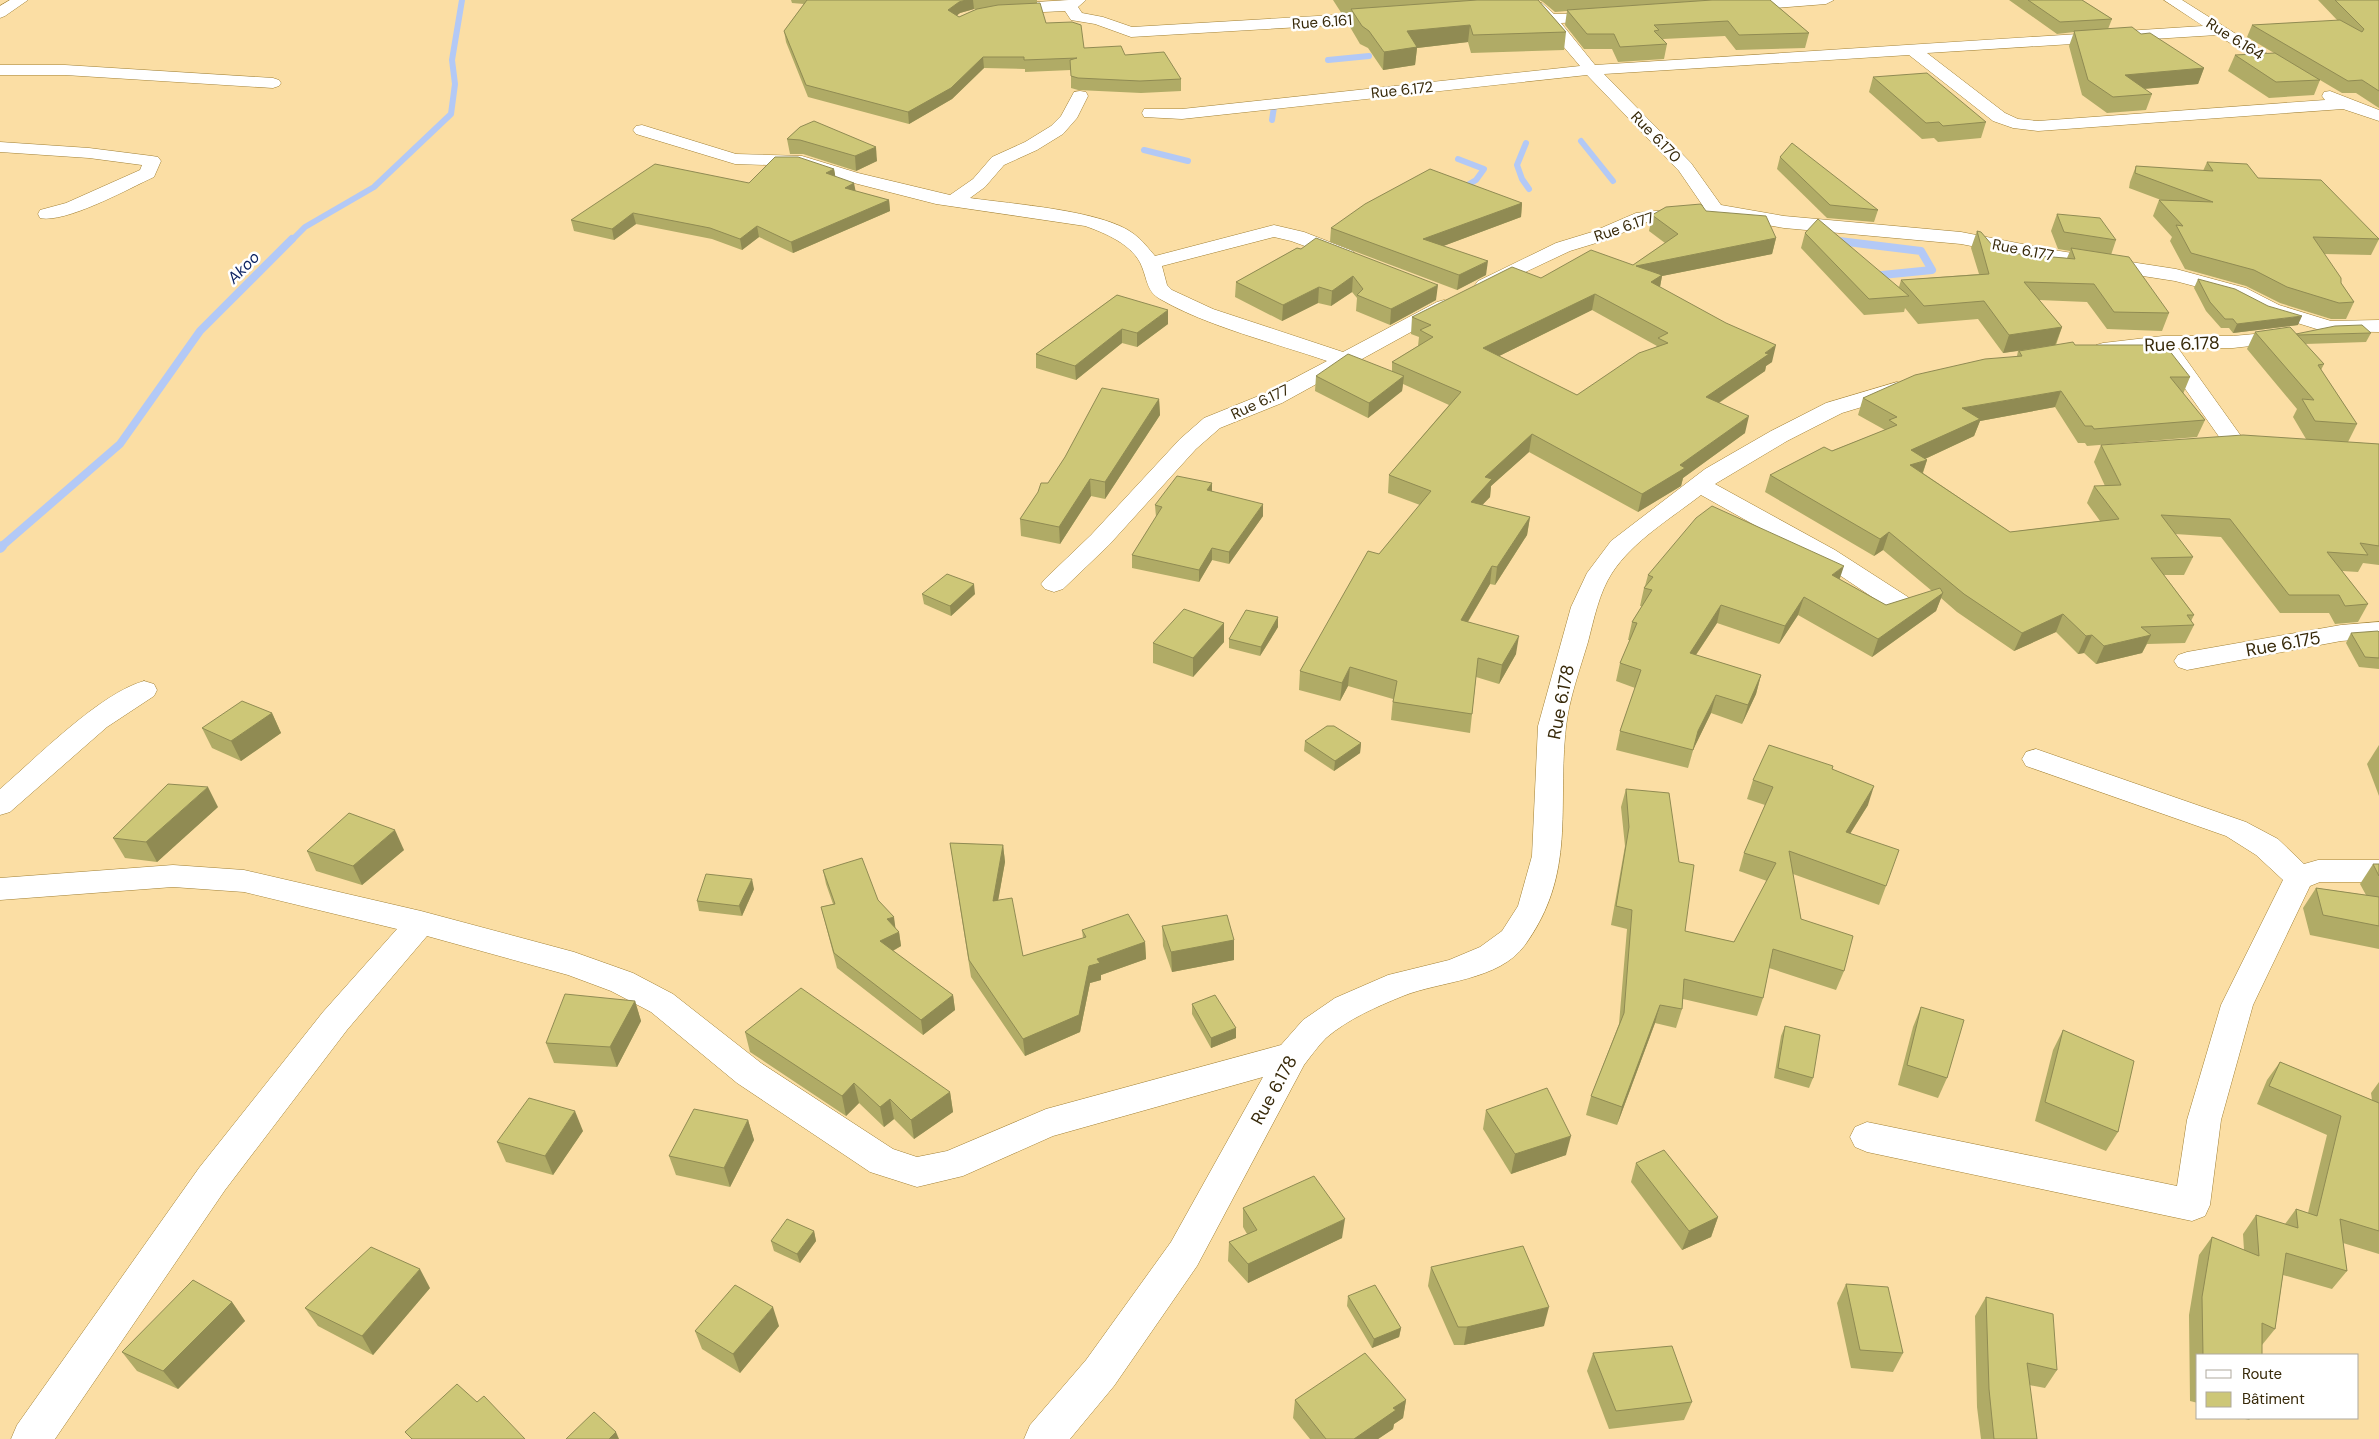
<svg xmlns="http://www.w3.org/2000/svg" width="2379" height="1439" viewBox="0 0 2379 1439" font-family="'DM Sans',sans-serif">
<rect width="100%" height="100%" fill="#fbdea4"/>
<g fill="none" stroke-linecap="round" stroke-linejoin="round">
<!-- stream-far2 -->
<g stroke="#b3c9f6" stroke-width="6">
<path d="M 1328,60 L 1369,56"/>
<path d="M 1272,120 L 1274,107"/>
<path d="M 1581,141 L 1613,181"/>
<path d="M 1526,143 L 1517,165 L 1522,179 L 1529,189"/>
<path d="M 1144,150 L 1188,161"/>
<path d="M 1458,159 L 1484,169 L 1476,180 L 1461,189"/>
<path d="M 1831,240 L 1836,241"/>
<path d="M 291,241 L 305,227 L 374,187 L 451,114 L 455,84 L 452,60 L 462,0"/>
</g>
<!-- stream-far1 -->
<g stroke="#b3c9f6" stroke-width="8">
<path d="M 1831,240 L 1921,251 L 1932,270 L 1872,276"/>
<path d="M 1,547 L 120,444 L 200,331 L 292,239"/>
</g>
<!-- stream -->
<path stroke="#b3c9f6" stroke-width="10" d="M 0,548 L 2,546"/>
<defs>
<g id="minor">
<path d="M 10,0 L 28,0 L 5,16 L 0,18 L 0,6 Z"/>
<path d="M 1069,0 L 1086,0 L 1078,7 L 1082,13 L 1103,17 L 1132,27 L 1386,12 L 1394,17 L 1386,22 L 1131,37 L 1095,24 L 1071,20 L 1065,11 L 1003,14 L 995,9 L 1003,4 Z"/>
<path d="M 1760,0 L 1834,0 L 1826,4 L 1738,11 L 1730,6 L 1738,1 Z"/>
<path d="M 2164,0 L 2182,0 L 2298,73 L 2296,76 L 2284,76 L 2217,35 L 1927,53 L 2005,113 L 2018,119 L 2038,121 L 2325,100 L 2322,96 L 2324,92 L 2330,91 L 2379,110 L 2379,121 L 2343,109 L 2038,131 L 2013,128 L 1993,121 L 1909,55 L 1604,74 L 1691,163 L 1721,205 L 1784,216 L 1961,232 L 2053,250 L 2176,269 L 2246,288 L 2279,305 L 2331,321 L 2379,320 L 2379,332 L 2323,331 L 2265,313 L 2232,296 L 2175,281 L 2053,262 L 1961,244 L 1784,228 L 1715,216 L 1647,222 L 1606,240 L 1570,251 L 1485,291 L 1478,289 L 1475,285 L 1478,281 L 1556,243 L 1592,232 L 1636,213 L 1703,206 L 1679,171 L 1587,75 L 1182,119 L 1144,117 L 1142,113 L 1144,109 L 1182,109 L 1580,66 L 1533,11 L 1519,10 L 1516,7 L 1524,2 L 1542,3 L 1554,14 L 1608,13 L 1611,16 L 1608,19 L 1603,21 L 1561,23 L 1595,65 L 2203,26 Z"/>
<path d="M 0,65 L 65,65 L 273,78 L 279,80 L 281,83 L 279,86 L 273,88 L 65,75 L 0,75 Z"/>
<path d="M 1080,91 L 1086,92 L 1088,96 L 1077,118 L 1063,134 L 1037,150 L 1004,165 L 985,187 L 970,198 C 1011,204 1103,210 1134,234 C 1142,240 1149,249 1155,256 L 1274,225 L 1304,232 L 1353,251 L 1356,255 L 1353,259 L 1346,261 L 1291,241 L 1274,237 L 1162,266 L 1167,285 L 1172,290 L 1213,309 L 1343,352 L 1437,302 L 1444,300 L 1451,302 L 1454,306 L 1451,310 L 1282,403 L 1220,428 L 1196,449 L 1109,545 L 1063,589 L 1054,592 L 1045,589 L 1041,584 L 1045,579 L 1091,535 L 1180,439 L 1204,418 L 1266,393 L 1327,361 C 1275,343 1206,326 1160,299 C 1147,292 1147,279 1142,267 C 1134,245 1105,233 1085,226 L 936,204 L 846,181 L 800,166 L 735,164 L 636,134 L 633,130 L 636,126 L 642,125 L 736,154 L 802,156 L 858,173 L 950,195 L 973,179 L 992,157 L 1025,142 L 1051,126 L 1061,116 L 1074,92 Z"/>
<path d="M 0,142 L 89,148 L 152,156 L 158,157 L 161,161 L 154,177 C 130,188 65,224 40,218 L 38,214 L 40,210 L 66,203 L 140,170 L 142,165 L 89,158 L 0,152 Z"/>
<path d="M 2287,331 L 2294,333 L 2297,337 L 2294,341 L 2233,348 L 2178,348 L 2246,443 L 2243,448 L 2235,450 L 2227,448 L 2157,349 L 2103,355 L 2096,353 L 2092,349 L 2096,345 L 2103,343 L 2163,336 L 2233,336 Z"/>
<path d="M 1897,382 L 1905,384 L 1908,389 L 1905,394 L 1842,413 L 1787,441 L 1715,484 L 1835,550 L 1908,597 L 1912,603 L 1908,609 L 1899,611 L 1890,609 L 1817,560 L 1701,495 C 1670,519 1633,541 1612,573 C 1599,593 1594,619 1588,642 C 1580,669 1569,699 1566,727 C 1557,808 1577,873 1525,945 C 1499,981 1440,981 1403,996 C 1376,1007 1348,1019 1326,1038 C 1318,1046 1311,1056 1304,1065 L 1197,1266 L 1114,1386 L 1070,1439 L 1024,1439 L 1030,1425 L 1086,1360 L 1171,1242 L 1263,1077 L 1053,1136 L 963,1176 L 917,1187 L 870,1172 L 737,1083 L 651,1012 L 611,991 L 568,975 L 427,936 L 347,1030 L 225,1190 L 55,1439 L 11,1439 L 17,1425 L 199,1168 L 323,1012 L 397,929 L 244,892 L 173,887 L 0,900 L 0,878 L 173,865 L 244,870 L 421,911 L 574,952 L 633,973 L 673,994 L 761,1063 L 893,1149 L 917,1157 L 947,1151 L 1046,1109 L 1281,1045 L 1303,1020 L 1335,998 L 1388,975 L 1449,960 L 1480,947 L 1502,931 L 1518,906 L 1532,856 L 1538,726 L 1571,607 L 1587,573 L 1611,541 L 1705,469 L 1771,431 L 1826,403 Z"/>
<path d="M 2379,622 L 2379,638 L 2341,641 L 2187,670 L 2178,667 L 2174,661 L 2178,655 L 2187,652 L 2341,625 Z"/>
<path d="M 144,681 L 154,684 L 157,690 L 154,696 L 107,727 L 10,812 L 0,815 L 0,789 C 36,758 100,693 144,681 Z"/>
<path d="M 2036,749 L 2246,822 L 2278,839 L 2304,864 L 2318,860 L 2379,860 L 2379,882 L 2320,882 L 2310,886 L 2253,1005 L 2221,1120 L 2210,1205 L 2205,1216 L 2192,1221 L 1867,1152 L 1855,1147 L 1850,1137 L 1855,1127 L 1867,1122 L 2177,1186 L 2187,1120 L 2221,1005 L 2283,880 L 2256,855 L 2226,836 L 2026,766 L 2022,759 L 2026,752 Z"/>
</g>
</defs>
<!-- minor casing -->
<use href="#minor" stroke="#a18034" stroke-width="1"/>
<!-- minor -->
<use href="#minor" fill="#fff" fill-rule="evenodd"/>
</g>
<!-- wall -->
<g fill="#b0ab66" fill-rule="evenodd">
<path d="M 791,0 L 1037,0 L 1037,3 L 1046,23 L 1084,48 L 1125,55 L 1181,79 L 1181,91 L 1141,93 L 1078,90 L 1071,88 L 1071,70 L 1025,72 L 1025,69 L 984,68 L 952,99 L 909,124 L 808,97 L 786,42 L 784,31 L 804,4 L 792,3 ZM 974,9 L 977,9 L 959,17 L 957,15 L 960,13 Z"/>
<path d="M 1333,0 L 1538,0 L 1566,32 L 1564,50 L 1471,53 L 1468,42 L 1417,48 L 1415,65 L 1383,70 L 1368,48 L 1360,44 L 1350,27 L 1351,13 L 1342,14 Z"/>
<path d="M 1539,0 L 1770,0 L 1809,33 L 1805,48 L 1736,50 L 1725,36 L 1663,39 L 1667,44 L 1664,59 L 1618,62 L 1612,49 L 1584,49 L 1565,25 L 1567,11 L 1555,12 L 1543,2 Z"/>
<path d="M 2009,0 L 2082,0 L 2112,19 L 2108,29 L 2141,34 L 2204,68 L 2198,84 L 2144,89 L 2152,94 L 2146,110 L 2107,113 L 2082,95 L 2069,46 L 2074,32 L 2057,34 Z"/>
<path d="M 2318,0 L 2379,0 L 2379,108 L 2356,93 L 2342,93 L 2320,80 L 2314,95 L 2269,98 L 2228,71 L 2235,55 L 2274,53 L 2247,37 L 2252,25 L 2338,21 Z"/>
<path d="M 1873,77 L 1986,122 L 1981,138 L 1938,142 L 1934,138 L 1922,139 L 1869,92 Z"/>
<path d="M 800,127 L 877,161 L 856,171 L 803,154 L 790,154 L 787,139 Z"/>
<path d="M 1780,157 L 1878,210 L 1874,222 L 1827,218 L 1777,169 Z"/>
<path d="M 2207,162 L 2258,178 L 2379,239 L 2371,255 L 2324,254 L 2341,283 L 2354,302 L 2346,319 L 2331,319 L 2280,303 L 2246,286 L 2185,269 L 2170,241 L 2172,237 L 2153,216 L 2159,200 L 2161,200 L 2129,188 L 2130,182 L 2136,166 L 2203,171 Z"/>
<path d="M 834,169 L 835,176 L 855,191 L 889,200 L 890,211 L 793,253 L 759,237 L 742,250 L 712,239 L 636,224 L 614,240 L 574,231 L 571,220 L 749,183 Z"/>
<path d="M 1522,203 L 1521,217 L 1443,246 L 1486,275 L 1457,290 L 1330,242 L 1331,228 Z"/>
<path d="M 1706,211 L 1776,238 L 1772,254 L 1662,276 L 1660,287 L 1772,362 L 1766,366 L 1765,371 L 1719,403 L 1745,433 L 1683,478 L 1681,486 L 1638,512 L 1529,452 L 1491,486 L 1490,497 L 1482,505 L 1530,517 L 1527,535 L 1495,585 L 1490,584 L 1468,622 L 1516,654 L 1499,684 L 1476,677 L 1470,733 L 1391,720 L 1393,699 L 1348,686 L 1340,701 L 1299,690 L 1300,671 L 1379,554 L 1420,505 L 1388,493 L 1389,475 L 1449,405 L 1403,384 L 1402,391 L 1368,418 L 1315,391 L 1316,376 L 1392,371 L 1392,362 L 1418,346 L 1419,337 L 1411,334 L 1412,317 L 1541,278 L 1633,265 L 1665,243 L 1649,231 L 1652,215 ZM 1592,310 L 1657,346 L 1656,347 L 1577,395 L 1499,356 Z"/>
<path d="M 2057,214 L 2116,240 L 2111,255 L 2169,313 L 2162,331 L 2107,329 L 2087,302 L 2039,300 L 2062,327 L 2056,345 L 2075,345 L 2190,377 L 2183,394 L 2205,420 L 2197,437 L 2087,446 L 2085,443 L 2078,443 L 2055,407 L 1980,421 L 1974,436 L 1925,459 L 1927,460 L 1923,473 L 2010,532 L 2100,521 L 2087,503 L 2094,486 L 2105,486 L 2094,462 L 2101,445 L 2306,439 L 2293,417 L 2297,409 L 2247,349 L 2255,332 L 2296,334 L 2371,333 L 2366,342 L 2305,344 L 2324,364 L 2321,370 L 2357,424 L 2348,442 L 2379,444 L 2379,565 L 2363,563 L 2358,572 L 2342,571 L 2368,604 L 2358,622 L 2335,624 L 2329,613 L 2280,613 L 2221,537 L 2175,534 L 2193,557 L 2184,575 L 2164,575 L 2194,615 L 2191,621 L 2194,625 L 2185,643 L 2147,644 L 2142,653 L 2096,664 L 2084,653 L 2078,654 L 2056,632 L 2014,651 L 1957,612 L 1941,598 L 1936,611 L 1872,657 L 1798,615 L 1779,644 L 1717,623 L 1696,655 L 1761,675 L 1756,694 L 1742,724 L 1711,713 L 1693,750 L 1688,768 L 1616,750 L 1620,731 L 1635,688 L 1616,681 L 1620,663 L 1630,640 L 1628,640 L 1632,622 L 1642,606 L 1640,606 L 1644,588 L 1645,586 L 1648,575 L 1840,580 L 1886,605 L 1932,591 L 1883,550 L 1874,556 L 1765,492 L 1770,475 L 1885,430 L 1858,415 L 1863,398 L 2017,356 L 2018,351 L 2003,353 L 1978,319 L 1918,324 L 1905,308 L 1904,312 L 1864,315 L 1801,248 L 1805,233 L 1899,287 L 1901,280 L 1979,274 L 1971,248 L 1977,231 L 1998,252 L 2067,258 L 2070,251 L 2058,249 L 2051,231 Z"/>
<path d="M 1297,248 L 1436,300 L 1390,325 L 1356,311 L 1357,298 L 1352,292 L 1331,306 L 1318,303 L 1282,321 L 1235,297 L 1236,282 Z"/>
<path d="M 2198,279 L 2298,325 L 2233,333 L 2229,328 L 2221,328 L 2206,311 L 2194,288 Z"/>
<path d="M 1117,295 L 1168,324 L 1137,347 L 1122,343 L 1076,380 L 1036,368 L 1036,354 Z"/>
<path d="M 1159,399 L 1160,415 L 1105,499 L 1091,496 L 1060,544 L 1021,536 L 1020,519 L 1048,483 Z"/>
<path d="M 1212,483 L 1212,491 L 1263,516 L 1229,564 L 1212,560 L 1199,582 L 1132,568 L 1132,555 L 1156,517 L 1155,505 Z"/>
<path d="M 922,594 L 975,594 L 951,616 L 924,604 Z"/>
<path d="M 1278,617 L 1278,627 L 1260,656 L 1229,648 L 1229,639 Z"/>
<path d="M 2379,632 L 2379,669 L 2359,667 L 2346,643 L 2351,633 Z"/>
<path d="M 1224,642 L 1193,677 L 1153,663 L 1153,643 Z"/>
<path d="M 272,713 L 281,733 L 241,761 L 212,748 L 202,728 Z"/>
<path d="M 1305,741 L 1361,743 L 1360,753 L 1334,771 L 1304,751 Z"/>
<path d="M 2379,745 L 2379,796 L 2367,764 Z"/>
<path d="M 1832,769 L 1868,805 L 1850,834 L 1886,886 L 1879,905 L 1793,874 L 1801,919 L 1844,971 L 1836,990 L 1769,968 L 1763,998 L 1757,1016 L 1683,999 L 1682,1009 L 1676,1028 L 1655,1023 L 1617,1125 L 1586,1115 L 1591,1096 L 1619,1024 L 1627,929 L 1611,925 L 1625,846 L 1621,807 L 1626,789 L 1685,931 L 1734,942 L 1767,881 L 1739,871 L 1744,853 L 1765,805 L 1747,799 L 1753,780 Z"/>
<path d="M 218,807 L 157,862 L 125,858 L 113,838 Z"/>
<path d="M 950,843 L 1003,845 L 1005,862 L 998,900 L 1023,956 L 1083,938 L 1082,930 L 1145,942 L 1146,959 L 1101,975 L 1101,980 L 1090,983 L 1080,1032 L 1025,1056 L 971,977 Z"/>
<path d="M 404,850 L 362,885 L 316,871 L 307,851 Z"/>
<path d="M 2373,864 L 2379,864 L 2379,949 L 2310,935 L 2303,908 L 2316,888 L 2366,895 L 2360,884 Z"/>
<path d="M 823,870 L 878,900 L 895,928 L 899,932 L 901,946 L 893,951 L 953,995 L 955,1010 L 923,1035 L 837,968 L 821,907 L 833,904 L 826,884 Z"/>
<path d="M 754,889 L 742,916 L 699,911 L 697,901 Z"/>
<path d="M 1162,926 L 1234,940 L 1234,960 L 1172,972 L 1163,946 Z"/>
<path d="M 635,1001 L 641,1021 L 617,1067 L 554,1063 L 546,1043 Z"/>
<path d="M 1192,1004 L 1236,1038 L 1211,1048 L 1192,1014 Z"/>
<path d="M 1921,1007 L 1947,1078 L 1938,1098 L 1898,1085 L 1913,1027 Z"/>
<path d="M 1785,1026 L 1813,1078 L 1809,1088 L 1774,1078 L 1781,1036 Z"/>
<path d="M 2063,1030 L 2118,1132 L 2106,1151 L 2035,1121 L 2053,1050 Z"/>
<path d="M 745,1032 L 950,1092 L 953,1112 L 914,1139 L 894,1119 L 884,1127 L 859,1103 L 846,1116 L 750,1052 Z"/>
<path d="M 2280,1062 L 2372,1100 L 2371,1093 L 2379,1082 L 2379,1254 L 2343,1243 L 2347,1271 L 2332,1289 L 2283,1275 L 2275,1329 L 2262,1345 L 2262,1355 L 2198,1355 L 2198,1403 L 2190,1401 L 2189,1315 L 2199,1255 L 2212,1237 L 2244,1250 L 2243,1234 L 2256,1215 L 2285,1224 L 2296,1209 L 2308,1213 L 2327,1135 L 2257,1104 L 2267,1080 Z"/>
<path d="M 1486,1110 L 1566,1155 L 1511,1174 L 1483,1129 Z"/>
<path d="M 748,1120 L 754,1140 L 730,1187 L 676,1175 L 669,1156 Z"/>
<path d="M 583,1131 L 553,1175 L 506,1162 L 497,1142 Z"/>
<path d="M 1636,1163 L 1718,1217 L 1711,1237 L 1682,1250 L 1631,1182 Z"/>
<path d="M 1243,1208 L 1342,1238 L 1248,1283 L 1228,1261 L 1229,1242 L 1247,1234 L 1243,1227 Z"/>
<path d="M 814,1231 L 816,1241 L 800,1263 L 774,1251 L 771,1241 Z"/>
<path d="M 1431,1267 L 1544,1326 L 1464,1345 L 1454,1345 L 1428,1286 Z"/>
<path d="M 1846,1284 L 1903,1353 L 1893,1372 L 1851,1368 L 1837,1303 Z"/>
<path d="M 430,1288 L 373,1355 L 318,1326 L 305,1308 Z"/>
<path d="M 1348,1296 L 1401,1328 L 1399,1337 L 1372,1348 L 1347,1306 Z"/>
<path d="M 1986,1297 L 2057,1370 L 2045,1388 L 2029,1385 L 2037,1439 L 1981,1439 L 1977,1407 L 1975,1316 Z"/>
<path d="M 232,1302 L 245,1321 L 178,1389 L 137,1371 L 122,1352 Z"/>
<path d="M 779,1326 L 740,1373 L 702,1349 L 695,1331 Z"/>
<path d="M 1593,1353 L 1692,1402 L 1684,1420 L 1609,1429 L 1587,1371 Z"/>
<path d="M 1295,1400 L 1406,1400 L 1403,1418 L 1394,1424 L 1393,1429 L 1378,1439 L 1310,1439 L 1293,1418 Z"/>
<path d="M 2241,1418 L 2251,1418 L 2249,1420 Z"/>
</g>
<!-- shaded-wall -->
<g fill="#908b53">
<path d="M 966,0 L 973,0 L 974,9 L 960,13 L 949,22 L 948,10 L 959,2 Z"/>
<path d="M 1470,25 L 1468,42 L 1417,48 L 1415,65 L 1383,70 L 1384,52 L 1407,31 Z"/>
<path d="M 983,57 L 984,68 L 952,99 L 909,124 L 908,112 Z"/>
<path d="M 2204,68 L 2198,84 L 2119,91 L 2125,75 Z"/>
<path d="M 876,147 L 877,161 L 856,171 L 855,156 Z"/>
<path d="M 834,169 L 836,180 L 826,173 Z"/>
<path d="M 854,183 L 856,193 L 845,188 Z"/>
<path d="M 889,200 L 890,211 L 793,253 L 791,242 Z"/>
<path d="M 1522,203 L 1521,217 L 1422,254 L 1423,239 Z"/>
<path d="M 633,213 L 636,224 L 614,240 L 612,229 Z"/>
<path d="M 757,226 L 759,237 L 742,250 L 740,239 Z"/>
<path d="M 1776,238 L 1772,254 L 1662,276 L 1659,292 L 1636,266 Z"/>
<path d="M 1488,261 L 1486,275 L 1457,290 L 1459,275 Z"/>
<path d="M 1353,276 L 1352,292 L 1331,306 L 1332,291 Z"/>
<path d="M 1438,285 L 1436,300 L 1390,325 L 1391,309 Z"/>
<path d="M 1319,287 L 1318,303 L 1282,321 L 1283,305 Z"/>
<path d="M 1595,294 L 1592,310 L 1481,365 L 1483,348 Z"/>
<path d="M 1168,310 L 1168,324 L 1137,347 L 1137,333 Z"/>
<path d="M 2302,316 L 2298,325 L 2233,333 L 2237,324 Z"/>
<path d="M 2062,327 L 2055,345 L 2003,353 L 2009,335 Z"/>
<path d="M 1122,329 L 1122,343 L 1076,380 L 1075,366 Z"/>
<path d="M 1776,345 L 1772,362 L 1766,366 L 1765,371 L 1702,414 L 1706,397 L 1765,353 Z"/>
<path d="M 1404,376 L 1402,391 L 1368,418 L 1369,403 Z"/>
<path d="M 2061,391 L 2055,407 L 1980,421 L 1974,436 L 1914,464 L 1927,460 L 1921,477 L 1905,482 L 1911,450 L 1962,408 Z"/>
<path d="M 1159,399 L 1160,415 L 1105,499 L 1105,482 Z"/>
<path d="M 1749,416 L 1745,433 L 1683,478 L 1681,486 L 1638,512 L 1642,494 L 1680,465 Z"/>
<path d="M 1532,434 L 1529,452 L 1491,486 L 1490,497 L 1468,520 L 1471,502 L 1485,477 Z"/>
<path d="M 1090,479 L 1091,496 L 1060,544 L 1059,527 Z"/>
<path d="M 1212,483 L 1212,495 L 1207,490 Z"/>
<path d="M 1263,504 L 1263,516 L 1229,564 L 1229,552 Z"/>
<path d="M 1530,517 L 1527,535 L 1495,585 L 1497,567 Z"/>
<path d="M 1889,532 L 1883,550 L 1874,556 L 1880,539 Z"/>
<path d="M 1212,548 L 1212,560 L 1199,582 L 1199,570 Z"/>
<path d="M 1492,566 L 1490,584 L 1458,638 L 1461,620 Z"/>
<path d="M 1844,566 L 1838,584 L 1832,575 Z"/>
<path d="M 974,584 L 975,594 L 951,616 L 950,606 Z"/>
<path d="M 1943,593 L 1936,611 L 1872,657 L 1878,639 Z"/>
<path d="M 1804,597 L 1798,615 L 1779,644 L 1785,626 Z"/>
<path d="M 1721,605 L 1717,623 L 1685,671 L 1690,653 Z"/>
<path d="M 2063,614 L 2056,632 L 2014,651 L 2022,633 Z"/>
<path d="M 1278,617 L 1278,627 L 1260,656 L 1261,647 Z"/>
<path d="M 1224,623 L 1224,642 L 1193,677 L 1193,658 Z"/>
<path d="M 2092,635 L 2084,653 L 2078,654 L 2086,636 Z"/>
<path d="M 2151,635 L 2142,653 L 2096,664 L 2104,646 Z"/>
<path d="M 1519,636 L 1516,654 L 1499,684 L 1502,665 Z"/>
<path d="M 1350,667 L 1348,686 L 1340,701 L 1342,683 Z"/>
<path d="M 1761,675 L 1756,694 L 1742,724 L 1748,705 Z"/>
<path d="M 1716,695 L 1711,713 L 1693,750 L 1688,768 L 1698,731 Z"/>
<path d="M 272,713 L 281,733 L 241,761 L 231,741 Z"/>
<path d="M 1361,743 L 1360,753 L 1334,771 L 1335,761 Z"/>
<path d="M 1874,786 L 1868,805 L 1839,851 L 1846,832 Z"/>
<path d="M 208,787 L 218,807 L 157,862 L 146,842 Z"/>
<path d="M 395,830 L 404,850 L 362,885 L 353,866 Z"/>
<path d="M 1003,845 L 1005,862 L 995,918 L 993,901 Z"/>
<path d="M 752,879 L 754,889 L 742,916 L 739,906 Z"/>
<path d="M 894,917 L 896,932 L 887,919 Z"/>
<path d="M 899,932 L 901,946 L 883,956 L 880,941 Z"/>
<path d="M 1234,940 L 1234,960 L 1172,972 L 1171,952 Z"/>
<path d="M 1145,942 L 1146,959 L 1101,975 L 1101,980 L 1090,983 L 1080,1032 L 1025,1056 L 1023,1039 L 1089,966 L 1097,959 Z"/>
<path d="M 953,995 L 955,1010 L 923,1035 L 921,1020 Z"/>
<path d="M 635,1001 L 641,1021 L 617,1067 L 610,1047 Z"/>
<path d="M 1660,1005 L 1655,1023 L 1617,1125 L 1622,1107 Z"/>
<path d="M 1236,1028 L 1236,1038 L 1211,1048 L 1211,1038 Z"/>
<path d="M 854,1083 L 859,1103 L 846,1116 L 842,1096 Z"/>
<path d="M 950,1092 L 953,1112 L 914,1139 L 911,1120 Z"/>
<path d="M 890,1099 L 894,1119 L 884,1127 L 880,1107 Z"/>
<path d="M 575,1111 L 583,1131 L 553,1175 L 545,1156 Z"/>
<path d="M 748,1120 L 754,1140 L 730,1187 L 724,1168 Z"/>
<path d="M 1571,1136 L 1566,1155 L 1511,1174 L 1515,1154 Z"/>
<path d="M 1718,1217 L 1711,1237 L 1682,1250 L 1689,1231 Z"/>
<path d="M 1345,1219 L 1342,1238 L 1248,1283 L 1248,1264 Z"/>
<path d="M 814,1231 L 816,1241 L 800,1263 L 797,1254 Z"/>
<path d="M 420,1269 L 430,1288 L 373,1355 L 362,1336 Z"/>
<path d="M 232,1302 L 245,1321 L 178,1389 L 163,1371 Z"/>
<path d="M 773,1307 L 779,1326 L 740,1373 L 733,1354 Z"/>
<path d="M 1549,1307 L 1544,1326 L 1464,1345 L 1467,1327 Z"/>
<path d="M 1401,1328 L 1399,1337 L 1372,1348 L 1374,1339 Z"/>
<path d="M 1406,1400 L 1403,1418 L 1394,1424 L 1393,1429 L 1378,1439 L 1354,1439 L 1393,1408 Z"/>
<path d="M 616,1432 L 619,1439 L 609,1439 Z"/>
</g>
<!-- building -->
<g fill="#cdc777" stroke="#908b53" fill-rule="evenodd">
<path d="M 807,0 L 966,0 L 959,2 L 948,10 L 959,17 L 977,9 L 998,5 L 1040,3 L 1046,23 L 1072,22 L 1081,25 L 1084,48 L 1121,46 L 1125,55 L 1164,52 L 1181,79 L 1140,81 L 1078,78 L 1071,76 L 1070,60 L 1077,58 L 1024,60 L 1024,57 L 983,57 L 951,88 L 908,112 L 806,85 L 784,31 Z"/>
<path d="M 1477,0 L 1538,0 L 1566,32 L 1473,35 L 1470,25 L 1407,31 L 1417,47 L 1384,52 L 1369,31 L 1362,26 L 1351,9 Z"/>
<path d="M 1712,0 L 1770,0 L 1809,33 L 1739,35 L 1728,21 L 1654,25 L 1659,30 L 1654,31 L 1667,44 L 1620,47 L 1614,34 L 1587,34 L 1567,10 Z"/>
<path d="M 2028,0 L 2082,0 L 2112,19 L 2060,22 Z"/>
<path d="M 2335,0 L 2379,0 L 2379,91 L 2362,80 L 2348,81 L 2252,25 L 2340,20 L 2362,32 L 2364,29 Z"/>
<path d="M 2132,27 L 2141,34 L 2150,33 L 2204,68 L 2125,75 L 2152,94 L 2113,97 L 2088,80 L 2074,31 Z"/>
<path d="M 2275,53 L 2320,80 L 2276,82 L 2235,55 Z"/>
<path d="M 1927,73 L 1986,122 L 1943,126 L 1939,122 L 1926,123 L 1873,77 Z"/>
<path d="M 814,121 L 876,147 L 855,156 L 800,140 L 787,139 L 800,127 Z"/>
<path d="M 1792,143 L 1878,210 L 1830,205 L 1780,157 Z"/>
<path d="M 775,157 L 798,157 L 834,169 L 826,173 L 854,183 L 845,188 L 889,200 L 791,242 L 757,226 L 740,239 L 710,228 L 633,213 L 612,229 L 571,220 L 655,164 L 749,183 Z"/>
<path d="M 2207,162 L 2247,164 L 2258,178 L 2321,180 L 2379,239 L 2313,237 L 2341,278 L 2341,283 L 2354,302 L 2339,303 L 2287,287 L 2254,270 L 2191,253 L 2176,225 L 2183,226 L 2159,200 L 2213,202 L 2135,173 L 2136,166 L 2213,171 Z"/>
<path d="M 1430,169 L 1522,203 L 1423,239 L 1488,261 L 1459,275 L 1331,228 L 1365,204 Z"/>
<path d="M 1701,204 L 1706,211 L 1766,216 L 1776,238 L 1636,266 L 1662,275 L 1651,282 L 1726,323 L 1776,345 L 1765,353 L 1769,354 L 1706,397 L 1749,416 L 1680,465 L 1685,468 L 1642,494 L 1532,434 L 1485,477 L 1492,479 L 1471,502 L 1530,517 L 1497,567 L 1492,566 L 1461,620 L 1519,636 L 1502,665 L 1478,658 L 1472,714 L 1393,702 L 1397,681 L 1350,667 L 1342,683 L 1300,671 L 1368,551 L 1379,554 L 1431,491 L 1389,475 L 1461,392 L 1392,362 L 1433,337 L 1420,330 L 1431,325 L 1412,317 L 1512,267 L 1541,278 L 1591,250 L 1633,265 L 1678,234 L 1652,215 L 1666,207 ZM 1595,294 L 1668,333 L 1658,338 L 1668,343 L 1639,353 L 1577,395 L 1483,348 Z"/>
<path d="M 2057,214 L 2100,218 L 2116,240 L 2064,232 Z"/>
<path d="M 1818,219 L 1909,296 L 1869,299 L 1805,233 Z"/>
<path d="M 1977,231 L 1981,232 L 1998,252 L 2075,259 L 2071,248 L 2129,257 L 2169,313 L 2114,312 L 2094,284 L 2024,282 L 2062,327 L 2009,335 L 1984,301 L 1924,306 L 1901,280 L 1989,274 Z"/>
<path d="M 1316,238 L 1438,285 L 1391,309 L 1357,295 L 1363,289 L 1353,276 L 1332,291 L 1319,287 L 1283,305 L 1236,282 L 1297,248 L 1301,249 Z"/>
<path d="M 2198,279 L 2235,289 L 2268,306 L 2302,316 L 2237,324 L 2233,319 L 2225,319 L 2210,302 Z"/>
<path d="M 1117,295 L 1168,310 L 1137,333 L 1122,329 L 1075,366 L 1036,354 Z"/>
<path d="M 2362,325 L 2371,333 L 2298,335 L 2296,334 L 2335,326 Z"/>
<path d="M 2290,327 L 2324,364 L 2318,365 L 2357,424 L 2315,421 L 2302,399 L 2314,400 L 2255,332 Z"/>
<path d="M 2073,342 L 2075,345 L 2165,345 L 2190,377 L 2170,377 L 2205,420 L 2094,429 L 2092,426 L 2085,426 L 2061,391 L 1962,408 L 1980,419 L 1911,450 L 1927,460 L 1910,465 L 2010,532 L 2119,519 L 2094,486 L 2121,485 L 2101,445 L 2243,435 L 2379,444 L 2379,546 L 2360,543 L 2368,555 L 2327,552 L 2368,604 L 2345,606 L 2339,595 L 2289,595 L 2230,519 L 2161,515 L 2193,557 L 2151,558 L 2194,615 L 2187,615 L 2194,625 L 2141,627 L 2151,635 L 2104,646 L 2092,635 L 2086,636 L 2063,614 L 2022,633 L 1964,594 L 1889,532 L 1880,539 L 1770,475 L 1824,447 L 1832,451 L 1897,425 L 1889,420 L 1897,417 L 1863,398 L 1915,375 L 1985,359 L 2022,356 L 2019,351 Z"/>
<path d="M 1348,354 L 1404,376 L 1369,403 L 1316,376 Z"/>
<path d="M 1102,388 L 1159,399 L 1105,482 L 1090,479 L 1059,527 L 1020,519 L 1038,492 L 1041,483 L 1048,483 L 1065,457 Z"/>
<path d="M 1177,476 L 1212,483 L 1207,490 L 1263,504 L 1229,552 L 1212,548 L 1199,570 L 1132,555 L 1162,507 L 1155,505 Z"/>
<path d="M 1712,506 L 1844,566 L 1832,575 L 1886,605 L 1940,588 L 1943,593 L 1878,639 L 1804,597 L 1785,626 L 1721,605 L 1690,653 L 1761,675 L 1748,705 L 1716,695 L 1698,731 L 1693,750 L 1620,731 L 1641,670 L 1620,663 L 1637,623 L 1632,622 L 1652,590 L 1644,588 L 1653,577 L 1648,575 L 1696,518 Z"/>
<path d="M 947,574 L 974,584 L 950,606 L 922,594 Z"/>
<path d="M 1184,609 L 1224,623 L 1193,658 L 1153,643 Z"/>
<path d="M 1246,610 L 1278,617 L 1261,647 L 1229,639 Z"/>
<path d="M 2378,631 L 2379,632 L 2379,658 L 2365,657 L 2351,633 Z"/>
<path d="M 242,701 L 272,713 L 231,741 L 202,728 Z"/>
<path d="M 1327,726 L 1334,726 L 1361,743 L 1335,761 L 1305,741 Z"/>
<path d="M 1769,745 L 1833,766 L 1832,769 L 1874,786 L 1846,832 L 1899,850 L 1886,886 L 1789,851 L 1801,919 L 1853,936 L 1844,971 L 1773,949 L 1763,998 L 1684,979 L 1682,1009 L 1660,1005 L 1622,1107 L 1591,1096 L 1624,1013 L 1632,910 L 1616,906 L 1629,827 L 1626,789 L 1669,793 L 1679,862 L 1694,865 L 1685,931 L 1734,942 L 1776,863 L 1744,853 L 1773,787 L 1753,780 Z"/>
<path d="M 168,784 L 208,787 L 146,842 L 113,838 Z"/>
<path d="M 349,813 L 395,830 L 353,866 L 307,851 Z"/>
<path d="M 950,843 L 1003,845 L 993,901 L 1012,898 L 1023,956 L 1086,937 L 1082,930 L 1128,914 L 1145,942 L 1097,959 L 1100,963 L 1089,966 L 1079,1015 L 1023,1039 L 969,960 Z"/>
<path d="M 862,858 L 878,900 L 894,917 L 887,919 L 899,932 L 880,941 L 953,995 L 921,1020 L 834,953 L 821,907 L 835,904 L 823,870 Z"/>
<path d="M 2373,864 L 2379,864 L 2379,876 Z"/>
<path d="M 706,874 L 752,879 L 739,906 L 697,901 Z"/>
<path d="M 2316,888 L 2379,897 L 2379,926 L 2323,915 Z"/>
<path d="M 1227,915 L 1234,940 L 1171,952 L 1162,926 Z"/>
<path d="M 801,988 L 950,1092 L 911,1120 L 890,1099 L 880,1107 L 854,1083 L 842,1096 L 745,1032 Z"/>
<path d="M 565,994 L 635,1001 L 610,1047 L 546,1043 Z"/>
<path d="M 1215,995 L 1236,1028 L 1211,1038 L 1192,1004 Z"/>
<path d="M 1921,1007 L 1964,1020 L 1947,1078 L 1907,1065 Z"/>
<path d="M 1785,1026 L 1820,1035 L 1813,1078 L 1778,1068 Z"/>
<path d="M 2063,1030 L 2134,1061 L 2118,1132 L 2045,1102 Z"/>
<path d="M 2280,1062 L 2379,1103 L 2379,1231 L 2340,1219 L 2347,1271 L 2286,1253 L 2275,1329 L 2262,1323 L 2262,1355 L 2203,1355 L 2202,1297 L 2212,1237 L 2259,1256 L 2256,1215 L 2298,1228 L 2296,1209 L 2317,1216 L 2341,1116 L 2269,1086 Z"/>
<path d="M 1547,1088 L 1571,1136 L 1515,1154 L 1486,1110 Z"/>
<path d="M 529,1098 L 575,1111 L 545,1156 L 497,1142 Z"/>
<path d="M 694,1109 L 748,1120 L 724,1168 L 669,1156 Z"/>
<path d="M 1664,1150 L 1718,1217 L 1689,1231 L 1636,1163 Z"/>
<path d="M 1314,1176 L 1345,1219 L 1248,1264 L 1229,1242 L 1257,1230 L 1243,1208 Z"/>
<path d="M 787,1219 L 814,1231 L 797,1254 L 771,1241 Z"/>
<path d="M 1523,1246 L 1549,1307 L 1467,1327 L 1458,1327 L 1431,1267 Z"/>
<path d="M 371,1247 L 420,1269 L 362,1336 L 305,1308 Z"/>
<path d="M 193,1280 L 232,1302 L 163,1371 L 122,1352 Z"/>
<path d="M 1846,1284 L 1888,1287 L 1903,1353 L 1860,1350 Z"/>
<path d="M 735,1285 L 773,1307 L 733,1354 L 695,1331 Z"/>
<path d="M 1375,1285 L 1401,1328 L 1374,1339 L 1348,1296 Z"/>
<path d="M 1986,1297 L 2053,1314 L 2057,1370 L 2027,1363 L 2037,1439 L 1994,1439 L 1989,1389 Z"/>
<path d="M 1672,1346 L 1692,1402 L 1616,1411 L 1593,1353 Z"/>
<path d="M 1365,1353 L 1406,1400 L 1393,1408 L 1396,1410 L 1354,1439 L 1326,1439 L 1295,1400 Z"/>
<path d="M 457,1384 L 477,1402 L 484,1396 L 525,1439 L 412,1439 L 405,1432 Z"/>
<path d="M 594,1412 L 616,1432 L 609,1439 L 566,1439 Z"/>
</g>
<g text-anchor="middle" stroke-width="5" stroke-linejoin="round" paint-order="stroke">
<!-- far-street labels -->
<g font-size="15" fill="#372909" stroke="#fff">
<text transform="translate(1322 22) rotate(-4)" y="5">Rue 6.161</text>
<text transform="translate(2235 39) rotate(32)" y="5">Rue 6.164</text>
<text transform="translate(1402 90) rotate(-6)" y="5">Rue 6.172</text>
<text transform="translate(1656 137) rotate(46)" y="5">Rue 6.170</text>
<text transform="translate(1624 227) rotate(-19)" y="5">Rue 6.177</text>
<text transform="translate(2023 250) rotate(11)" y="5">Rue 6.177</text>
<text transform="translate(1260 402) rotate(-25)" y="5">Rue 6.177</text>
</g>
<!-- far-water labels -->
<g font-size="16" font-style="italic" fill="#0d2362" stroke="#fff">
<text transform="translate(243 267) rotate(-45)" y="6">Akoo</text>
</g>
<!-- street labels -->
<g font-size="18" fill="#372909" stroke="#fff">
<text transform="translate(2182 344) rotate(-2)" y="6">Rue 6.178</text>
<text transform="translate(2283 644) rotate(-10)" y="6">Rue 6.175</text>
<text transform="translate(1561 702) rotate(-79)" y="6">Rue 6.178</text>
<text transform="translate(1274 1090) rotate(-61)" y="6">Rue 6.178</text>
</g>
</g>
<!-- legend -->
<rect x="2196" y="1354" width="162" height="65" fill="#ffffff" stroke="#afa99d"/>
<rect x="2206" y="1370" width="25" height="8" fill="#ffffff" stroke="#afa99d"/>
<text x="2242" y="1379" font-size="15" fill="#372909">Route</text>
<rect x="2206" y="1392" width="25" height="15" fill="#cdc777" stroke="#afa99d"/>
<text x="2242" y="1404" font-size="15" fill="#372909">Bâtiment</text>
</svg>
